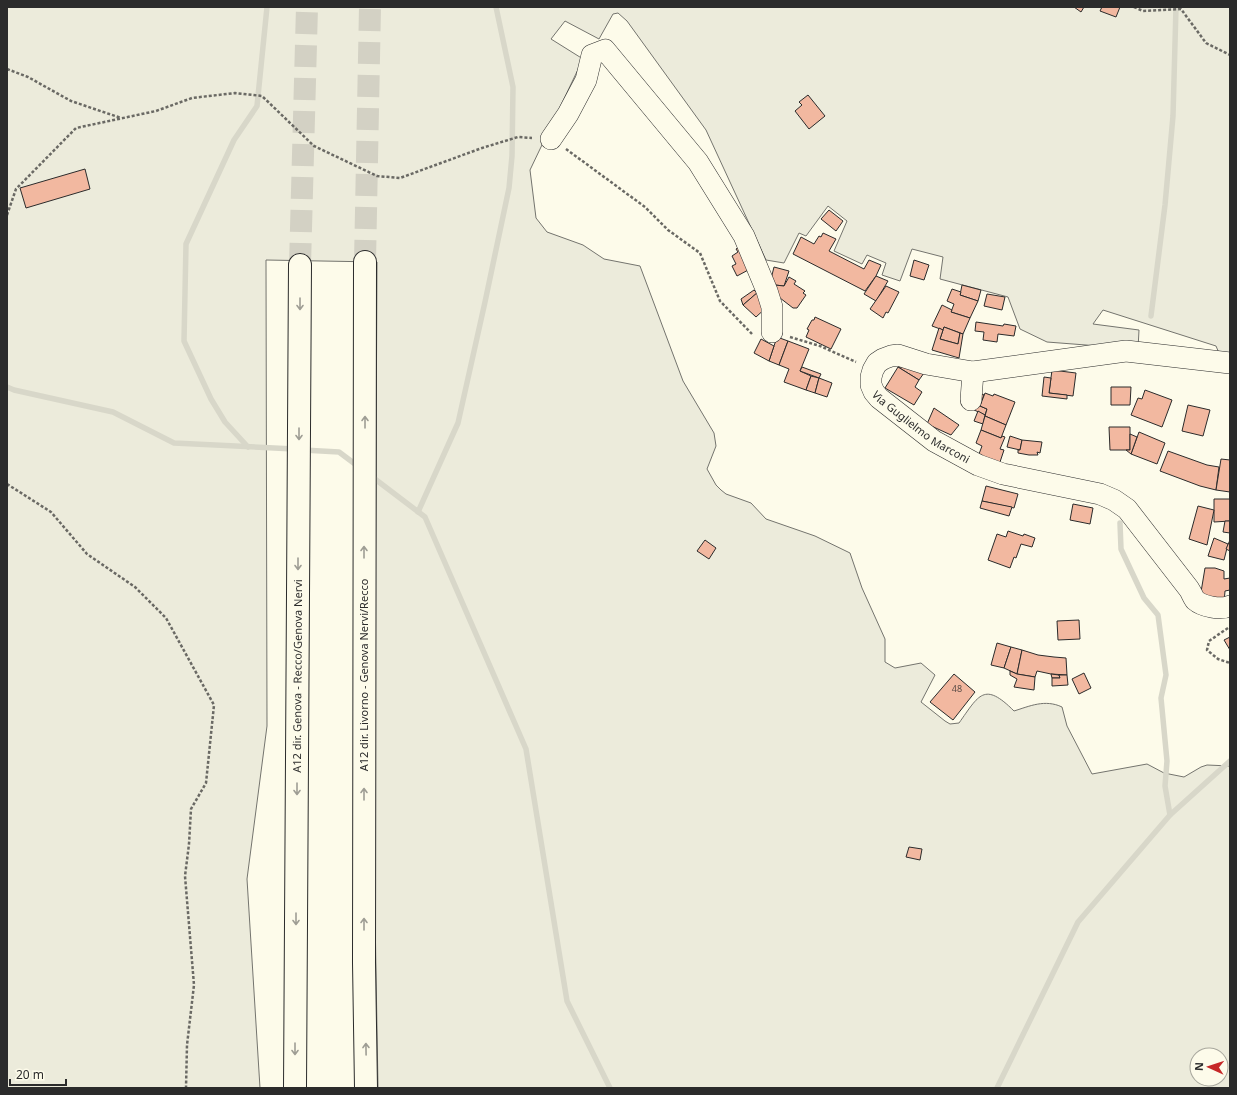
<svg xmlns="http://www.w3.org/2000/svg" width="1237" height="1095" viewBox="0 0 1237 1095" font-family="'Noto Sans',sans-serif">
<rect width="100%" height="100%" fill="#fdfbea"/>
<!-- green -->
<path fill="#ecebdb" stroke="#74746e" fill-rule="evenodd" d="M 7,7 L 1230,7 L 1230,360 L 1221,358 L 1216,346 L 1103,310 L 1093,324 L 1139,330 L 1138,349 L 1047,342 L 1020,329 L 1008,297 L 940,279 L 943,257 L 912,249 L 900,281 L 882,275 L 886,263 L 867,255 L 862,264 L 834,251 L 847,221 L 828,206 L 806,236 L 799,233 L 784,263 L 766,260 L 706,130 L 627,21 L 618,13 L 613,14 L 599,39 L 565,21 L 551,39 L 583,59 L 530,170 L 536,218 L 547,232 L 583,245 L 604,259 L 640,266 L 683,381 L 714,433 L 716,446 L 707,469 L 716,485 L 721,490 L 726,494 L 751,503 L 766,519 L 815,536 L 850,553 L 862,588 L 885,639 L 885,662 L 895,668 L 921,663 L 935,675 L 921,702 L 945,721 L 950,724 L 959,723 C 979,695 984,681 1014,711 C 1030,706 1045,699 1062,707 L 1067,726 L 1092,774 L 1147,764 L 1164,773 L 1184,777 L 1201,767 L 1207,765 L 1230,766 L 1230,1088 L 378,1088 L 374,855 L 377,262 L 266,260 L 267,726 L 247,879 L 260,1088 L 7,1088 ZM 1197,1055 L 1221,1055 L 1221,1079 L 1197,1079 Z"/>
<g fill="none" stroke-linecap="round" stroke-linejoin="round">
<!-- stream -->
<g stroke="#d8d7c9" stroke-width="5.5">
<path d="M 1151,316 L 1165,205 L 1173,116 L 1176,7"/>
<path d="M 7,387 L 14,390 L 113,412 L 174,443 L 294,449"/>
<path d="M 248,447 L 225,422 L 211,399 L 184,341 L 186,244 L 234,140 L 257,106 L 267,7"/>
<path d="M 303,450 L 339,452 L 359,467"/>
<path d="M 371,476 L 425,517 L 526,749 L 567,1001 L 610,1088"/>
<path d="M 418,512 L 458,423 L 485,302 L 509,188 L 512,156 L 513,87 L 496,7"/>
<path d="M 1120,523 L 1121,549 L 1144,598 L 1158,615 L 1166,675 L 1161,698 L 1167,761 L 1165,786 L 1170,815"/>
<path d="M 997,1088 L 1078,922 L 1170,815 L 1230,761"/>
</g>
</g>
<!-- building -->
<g fill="#f2b8a0" stroke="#2b2b2b">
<path d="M 1074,7 L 1084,7 L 1081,12 Z"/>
<path d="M 1102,7 L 1120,7 L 1116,17 L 1100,11 Z"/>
<path d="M 808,95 L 825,116 L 809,129 L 795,111 L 802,105 L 799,102 Z"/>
<path d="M 85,169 L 90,189 L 26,208 L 20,188 Z"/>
<path d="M 829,210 L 843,221 L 836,231 L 821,219 Z"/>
<path d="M 823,233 L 836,239 L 829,251 L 864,269 L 869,260 L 881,265 L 876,276 L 865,291 L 793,254 L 801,237 L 814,244 L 819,236 L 821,237 Z"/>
<path d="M 742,245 L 752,268 L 737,276 L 732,266 L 736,264 L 732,256 L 738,252 L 736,249 Z"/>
<path d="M 914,260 L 929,265 L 924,280 L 910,276 Z"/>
<path d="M 774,267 L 789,271 L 784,286 L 775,285 L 770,283 Z"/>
<path d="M 876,276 L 888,281 L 876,301 L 864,294 Z"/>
<path d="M 789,277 L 796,281 L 794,284 L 805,291 L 803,293 L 806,295 L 797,308 L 793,308 L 771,291 L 775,285 L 784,286 Z"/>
<path d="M 962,285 L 981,290 L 978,301 L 960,295 Z"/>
<path d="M 886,286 L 899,292 L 888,313 L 886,312 L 883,318 L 870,309 Z"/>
<path d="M 952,289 L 961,292 L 960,295 L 978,301 L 970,318 L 951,312 L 954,304 L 947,301 Z"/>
<path d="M 754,290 L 757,293 L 743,305 L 741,299 Z"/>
<path d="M 758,292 L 769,305 L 756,317 L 743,305 Z"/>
<path d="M 987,294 L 1005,297 L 1002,310 L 984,306 Z"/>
<path d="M 942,305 L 952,310 L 951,312 L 970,318 L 963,334 L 944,327 L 943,330 L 932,326 Z"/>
<path d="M 815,317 L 841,329 L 831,349 L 806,337 L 809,330 L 807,329 L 812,320 L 814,320 Z"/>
<path d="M 976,322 L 1003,326 L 1004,324 L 1016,326 L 1014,336 L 998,334 L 997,342 L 983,340 L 984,332 L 975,331 Z"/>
<path d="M 944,327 L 960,333 L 958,344 L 940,339 Z"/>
<path d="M 939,328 L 943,330 L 940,339 L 958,344 L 960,333 L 963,334 L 959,358 L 932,350 Z"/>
<path d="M 777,337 L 788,341 L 779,365 L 769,361 Z"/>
<path d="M 761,339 L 774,346 L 769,361 L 754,353 Z"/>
<path d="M 788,341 L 809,349 L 800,371 L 811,376 L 806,390 L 784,382 L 789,369 L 779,365 Z"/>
<path d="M 802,367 L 821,374 L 819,378 L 800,371 Z"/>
<path d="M 898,367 L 909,367 L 924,373 L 919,380 Z"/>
<path d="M 898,367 L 919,380 L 915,387 L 922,392 L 914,405 L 885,388 Z"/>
<path d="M 1052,370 L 1076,373 L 1073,396 L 1049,393 Z"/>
<path d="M 811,376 L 819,378 L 815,393 L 806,390 Z"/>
<path d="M 1044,377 L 1051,378 L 1049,393 L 1067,395 L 1067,399 L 1042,396 Z"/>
<path d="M 819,378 L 832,383 L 827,397 L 815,393 Z"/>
<path d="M 1111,387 L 1131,387 L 1130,405 L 1111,405 Z"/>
<path d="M 1145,390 L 1172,400 L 1162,427 L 1131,415 L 1138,398 L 1142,399 Z"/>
<path d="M 978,392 L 984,395 L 980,406 L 987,409 L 985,415 L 972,409 Z"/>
<path d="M 985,393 L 993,396 L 994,394 L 1015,402 L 1006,425 L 985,416 L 987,409 L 980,406 Z"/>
<path d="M 1188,405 L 1210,410 L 1203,436 L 1182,431 Z"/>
<path d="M 934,408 L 959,425 L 951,435 L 927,424 Z"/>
<path d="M 978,411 L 985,415 L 983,424 L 974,421 Z"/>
<path d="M 985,416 L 1006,425 L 1001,438 L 981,430 Z"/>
<path d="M 1109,427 L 1130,427 L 1130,450 L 1110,450 Z"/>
<path d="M 981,430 L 1001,438 L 1002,436 L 1005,437 L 1000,449 L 1004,450 L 999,465 L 979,454 L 982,446 L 976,443 Z"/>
<path d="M 1139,432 L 1165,443 L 1157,464 L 1131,454 Z"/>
<path d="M 1130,434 L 1137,437 L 1131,454 L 1126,450 L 1130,450 Z"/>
<path d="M 1010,436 L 1022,440 L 1020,450 L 1007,447 Z"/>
<path d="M 1022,440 L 1042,442 L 1040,453 L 1037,452 L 1038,455 L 1029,455 L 1018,453 L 1018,450 L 1020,450 Z"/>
<path d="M 1168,451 L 1207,465 L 1219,467 L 1216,490 L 1200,486 L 1160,471 Z"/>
<path d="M 1221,459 L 1230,460 L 1230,492 L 1216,490 Z"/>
<path d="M 986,486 L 1018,494 L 1014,508 L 982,501 Z"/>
<path d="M 1214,499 L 1230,499 L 1230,521 L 1214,522 Z"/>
<path d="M 982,501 L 1012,507 L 1009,516 L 980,508 Z"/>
<path d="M 1073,504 L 1093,508 L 1090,524 L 1070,520 Z"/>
<path d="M 1198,506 L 1214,510 L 1207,545 L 1189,539 Z"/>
<path d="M 1225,521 L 1230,521 L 1230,533 L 1223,532 Z"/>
<path d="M 1008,531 L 1023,536 L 1024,534 L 1035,538 L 1032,547 L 1021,544 L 1016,558 L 1014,557 L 1010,568 L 988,560 L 997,534 L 1006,537 Z"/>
<path d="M 1214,538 L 1228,544 L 1224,560 L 1208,556 Z"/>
<path d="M 705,540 L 716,548 L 709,559 L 697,551 Z"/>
<path d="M 1230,540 L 1230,551 L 1226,549 Z"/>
<path d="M 1205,568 L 1215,568 L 1224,571 L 1224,579 L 1230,578 L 1230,590 L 1225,591 L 1224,603 L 1200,598 Z"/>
<path d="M 1079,620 L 1080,639 L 1058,640 L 1057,621 Z"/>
<path d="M 1230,637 L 1230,650 L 1224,640 Z"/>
<path d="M 997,643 L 1011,647 L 1004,668 L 991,665 Z"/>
<path d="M 1011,647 L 1022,650 L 1017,674 L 1004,668 Z"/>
<path d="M 1022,650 L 1038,655 L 1054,657 L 1066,658 L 1067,675 L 1051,674 L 1037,671 L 1035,677 L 1017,674 Z"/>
<path d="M 1010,671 L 1017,674 L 1035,677 L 1034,690 L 1014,687 L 1017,679 L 1010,675 Z"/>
<path d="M 1084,673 L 1091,688 L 1079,694 L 1072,679 Z"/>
<path d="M 954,674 L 975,692 L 953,720 L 930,702 Z"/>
<path d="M 1051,674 L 1059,675 L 1060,678 L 1052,678 Z"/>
<path d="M 1059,675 L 1067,675 L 1068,685 L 1052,686 L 1052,678 L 1060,678 Z"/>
<path d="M 909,847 L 922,849 L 920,860 L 906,857 Z"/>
</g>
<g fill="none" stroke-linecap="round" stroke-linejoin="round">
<!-- highway-tunnel -->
<g stroke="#d3d1c4" stroke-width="22" stroke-dasharray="22 11" stroke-linecap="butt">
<path d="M 365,262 L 370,7"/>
<path d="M 300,265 L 307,7"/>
</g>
<defs>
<g id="minor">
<path d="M 551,139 L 568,114 L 586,80 L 592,55 L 605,50 L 698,162 L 744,236 L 767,291 L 772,307 L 772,332"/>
<path id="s1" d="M 1230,363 L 1126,351 L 973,372 L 926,364 L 898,355 L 891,356 L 883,359 L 877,363 L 873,370 L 871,377 L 871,385 L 874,392 L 879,398 L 934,441 L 978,465 L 1003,474 L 1100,494 L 1114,500 L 1127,509 L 1189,589 C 1191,592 1193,597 1195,600 C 1203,607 1221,610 1230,606"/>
<path d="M 971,400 L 973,372"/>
</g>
<g id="highway">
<path d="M 365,262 L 364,963 L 366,1088"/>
<path id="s2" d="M 295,1088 L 300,265"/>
</g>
</defs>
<!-- minor casing -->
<use href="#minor" stroke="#2b2b2b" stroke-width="22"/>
<!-- highway casing -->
<use href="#highway" stroke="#2b2b2b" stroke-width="24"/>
<!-- path -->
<g stroke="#6a6964" stroke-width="2.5" stroke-dasharray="3 2" stroke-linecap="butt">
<path d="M 1134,7 L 1143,11 L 1181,9 L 1206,43 L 1230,55"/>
<path d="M 7,69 L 28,77 L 71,101 L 121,118"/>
<path d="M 566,149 L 645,207 L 668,230 L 700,253 L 720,301 L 752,334"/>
<path d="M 7,215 L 16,189 L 76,128 L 156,111 L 192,98 L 235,93 L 262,96 L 314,146 L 377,176 L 400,178 L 482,148 L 518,137 L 532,138"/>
<path d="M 790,337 L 820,346 L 856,362"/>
<path d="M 7,484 L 51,512 L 87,554 L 135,587 L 166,618 L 214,705 L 206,783 L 191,809 L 189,844 L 185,876 L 194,985 L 187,1045 L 186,1088"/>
<path d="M 1228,628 L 1209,641 L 1207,650 L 1218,659 L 1230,663"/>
</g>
<!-- minor -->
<use href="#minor" stroke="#fdfbea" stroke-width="21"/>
<!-- highway -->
<use href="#highway" stroke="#fdfbea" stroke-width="22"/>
</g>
<!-- one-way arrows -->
<defs><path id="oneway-shaft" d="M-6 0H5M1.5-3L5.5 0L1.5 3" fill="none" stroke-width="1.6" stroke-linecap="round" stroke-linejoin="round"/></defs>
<g stroke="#9e9d94">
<use href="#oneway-shaft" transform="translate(300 304) rotate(90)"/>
<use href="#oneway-shaft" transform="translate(365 422) rotate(-90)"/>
<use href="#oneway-shaft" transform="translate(299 434) rotate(90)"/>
<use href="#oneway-shaft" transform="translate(364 552) rotate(-90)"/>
<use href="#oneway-shaft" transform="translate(298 564) rotate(90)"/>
<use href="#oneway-shaft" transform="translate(297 789) rotate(90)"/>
<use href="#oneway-shaft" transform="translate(364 794) rotate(-90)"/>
<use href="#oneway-shaft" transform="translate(296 919) rotate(90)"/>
<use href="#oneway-shaft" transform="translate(364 924) rotate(-90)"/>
<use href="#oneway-shaft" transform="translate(295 1049) rotate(90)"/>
<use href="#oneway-shaft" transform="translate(366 1049) rotate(-91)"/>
</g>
<g text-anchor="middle" stroke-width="3" stroke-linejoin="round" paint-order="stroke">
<!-- number labels -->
<g font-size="9" fill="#5d4e48">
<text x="957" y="692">48</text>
</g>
<!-- street labels -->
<g font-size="11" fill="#2b2b2b" stroke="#fdfbea">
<text dy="4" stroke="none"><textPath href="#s1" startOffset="449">Via Guglielmo Marconi</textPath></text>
<text transform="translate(364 675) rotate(-90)" y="4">A12 dir. Livorno - Genova Nervi/Recco</text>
<text dy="4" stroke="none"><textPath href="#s2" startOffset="412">A12 dir. Genova - Recco/Genova Nervi</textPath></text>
</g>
</g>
<!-- border -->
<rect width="1237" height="1095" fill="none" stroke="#2b2b2b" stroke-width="16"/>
<!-- north arrow -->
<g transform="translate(1209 1067) rotate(273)"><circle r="19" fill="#fdfbea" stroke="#a9a89e"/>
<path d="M0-3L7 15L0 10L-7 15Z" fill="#c62828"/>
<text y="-6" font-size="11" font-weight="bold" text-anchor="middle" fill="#2b2b2b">N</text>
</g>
<!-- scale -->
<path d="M10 1079v6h56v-6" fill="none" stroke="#2b2b2b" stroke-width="2"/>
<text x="16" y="1079" font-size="12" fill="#2b2b2b" stroke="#fdfbea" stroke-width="3" paint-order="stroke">20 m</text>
</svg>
